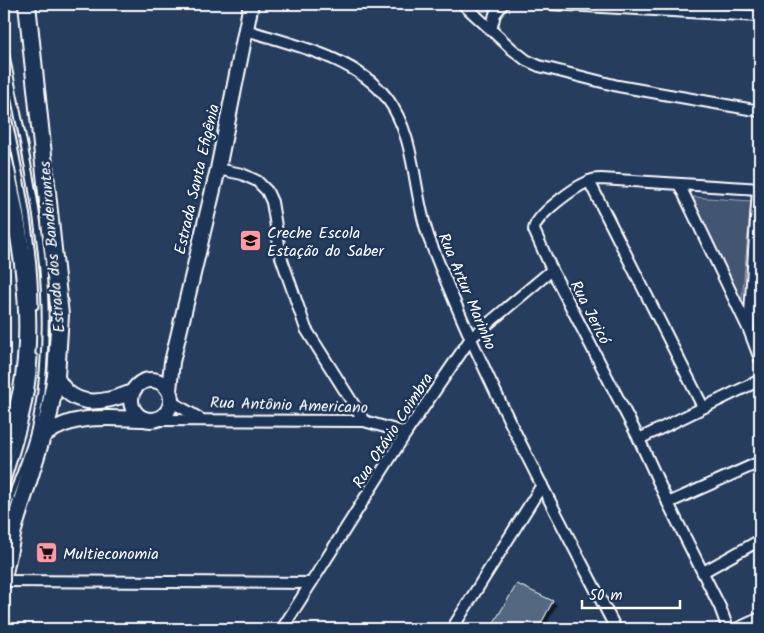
<svg xmlns="http://www.w3.org/2000/svg" width="764" height="633" viewBox="0 0 764 633" font-family="Kalam,sans-serif">
<defs>
<filter id="shadow"><feDropShadow dx="3.5" dy="3.5" stdDeviation="0" flood-color="#0009"/></filter>
</defs>
<rect width="100%" height="100%" fill="#263d5e"/>
<filter id="ink" filterUnits="userSpaceOnUse"><feTurbulence type="fractalNoise" baseFrequency=".02" numOctaves="2"/><feDisplacementMap in="SourceGraphic" scale="10" xChannelSelector="R" yChannelSelector="G"/><feConvolveMatrix kernelMatrix="1 2 1 2 8 2 1 2 1" color-interpolation-filters="sRGB"/></filter>
<g filter="url(#ink)">
<!-- green -->
<g fill="#425672" stroke="#a0aab8">
<path d="M 469,4 L 494,4 C 486,16 478,12 469,4 Z"/>
<path d="M 693,197 L 751,201 L 741,312 Z"/>
</g>
<!-- building -->
<path fill="#556781" stroke="#fff" filter="url(#shadow)" d="M 517,584 L 553,601 L 538,629 L 490,629 Z"/>
<g fill="none" stroke-linecap="round" stroke-linejoin="round">
<defs>
<g id="service">
<path d="M 4,45 C 28,171 61,287 37,417 C 31,452 14,485 4,518"/>
<path d="M 4,97 C 18,166 34,236 35,306"/>
<path d="M 4,490 C 18,447 32,404 34,357"/>
</g>
<g id="minor">
<path d="M 463,4 L 512,49 L 526,60 L 539,66 L 618,86 L 760,111"/>
<path d="M 550,4 L 760,16"/>
<path d="M 246,30 C 293,45 355,57 387,98 C 418,140 412,195 430,241 C 481,374 551,503 616,629"/>
<path d="M 491,30 L 495,14 L 503,4"/>
<path d="M 218,169 L 242,174 L 257,181 L 267,191 L 272,202 L 281,257 L 306,329 L 364,421"/>
<path d="M 589,181 L 703,407"/>
<path d="M 679,184 L 749,330 L 760,359"/>
<path d="M 749,329 L 758,189"/>
<path d="M 172,402 L 199,418"/>
<path d="M 157,420 L 364,421 L 406,433"/>
<path d="M 639,439 L 760,380"/>
<path d="M 668,503 L 760,462"/>
<path d="M 703,572 L 760,540"/>
<path d="M 4,581 L 311,583"/>
<path d="M 282,629 L 406,433 L 471,338 L 552,270"/>
<path d="M 452,629 L 542,485"/>
<path d="M 728,629 L 720,607 L 668,503 L 639,439 L 552,270 L 534,230 C 534,216 576,186 590,181 C 593,179 598,179 601,179 L 760,189"/>
<path d="M 736,629 L 760,618"/>
</g>
<g id="tertiary">
<path d="M 56,376 C 72,410 103,404 132,392"/>
<circle cx="151" cy="400" r="20"/>
<path d="M 169,390 L 172,362 L 218,169 L 251,4"/>
<path d="M 44,435 C 75,413 108,418 144,419"/>
</g>
<g id="primary">
<path d="M 4,161 C 20,233 36,315 22,389 C 17,412 11,434 4,456"/>
<path d="M 4,573 L 13,530 L 49,414 L 56,376 L 60,315 L 27,4"/>
</g>
</defs>
<!-- service casing -->
<use href="#service" stroke="#fff" stroke-width="9"/>
<!-- minor casing -->
<use href="#minor" stroke="#fff" stroke-width="14"/>
<!-- tertiary casing -->
<use href="#tertiary" stroke="#fff" stroke-width="18"/>
<!-- primary casing -->
<use href="#primary" stroke="#fff" stroke-width="20"/>
<!-- service -->
<use href="#service" stroke="#1d3557" stroke-width="5"/>
<!-- minor -->
<use href="#minor" stroke="#1d3557" stroke-width="10"/>
<!-- tertiary -->
<use href="#tertiary" stroke="#1d3557" stroke-width="14"/>
<!-- primary -->
<use href="#primary" stroke="#1d3557" stroke-width="16"/>
</g>
</g>
<!-- icons -->
<defs>
<symbol id="school-square" viewBox="-11 -11 22 22"><rect x="-9" y="-9" width="18" height="18" rx="4" fill="#ff9aa2" stroke="#1d3557"/><path d="M0-5L7-2L0 1L-7-2ZM-4 1L0 2.5L4 1V4Q0 6-4 4Z" fill="#111"/></symbol>
<symbol id="supermarket-square" viewBox="-11 -11 22 22"><rect x="-9" y="-9" width="18" height="18" rx="4" fill="#ff9aa2" stroke="#1d3557"/><path d="M-6-5.5h2.5l.6 2H6L4.5 2H-2.5L-4.4-4H-6ZM-1.5 3.2a1.3 1.3 0 1 0 .1 0ZM3 3.2a1.3 1.3 0 1 0 .1 0Z" fill="#111"/></symbol>
</defs>
<g fill-rule="evenodd">
<use href="#school-square" x="238" y="228" width="25" height="25"/>
<use href="#supermarket-square" x="34" y="540" width="25" height="25"/>
</g>
<g text-anchor="middle" stroke-width="5" stroke-linejoin="round" paint-order="stroke">
<!-- street labels -->
<g font-size="16" fill="#fff" stroke="#1d3557">
<text transform="translate(196 179) rotate(-77)" y="6">Estrada Santa Efigênia</text>
<text transform="translate(51 247) rotate(-95)" y="6">Estrada dos Bandeirantes</text>
<text transform="translate(468 291) rotate(67)" y="6">Rua Artur Marinho</text>
<text transform="translate(591 312) rotate(63)" y="6">Rua Jericó</text>
<text transform="translate(289 404) rotate(2)" y="6">Rua Antônio Americano</text>
<text transform="translate(392 430) rotate(-57)" y="6">Rua Otávio Coimbra</text>
</g>
<!-- poi labels -->
<g font-size="16" fill="#fff" stroke="#1d3557" text-anchor="start">
<text x="267" y="238">Creche Escola<tspan x="267" dy="18">Estação do Saber</tspan></text>
<text x="63" y="559">Multieconomia</text>
</g>
</g>
<!-- margin -->
<rect width="764" height="633" fill="none" stroke="#1d3557" stroke-width="20"/>
<rect x="10" y="10" width="744" height="613" fill="none" stroke="#fff" stroke-width="2" filter="url(#ink)"/>
<!-- scale -->
<path d="M582 600v8h98v-8" fill="none" stroke="#ffffff" stroke-width="2.5"/>
<text x="589" y="600" font-size="15" fill="#ffffff" stroke="#1d3557" stroke-width="4" paint-order="stroke">50 m</text>
</svg>
